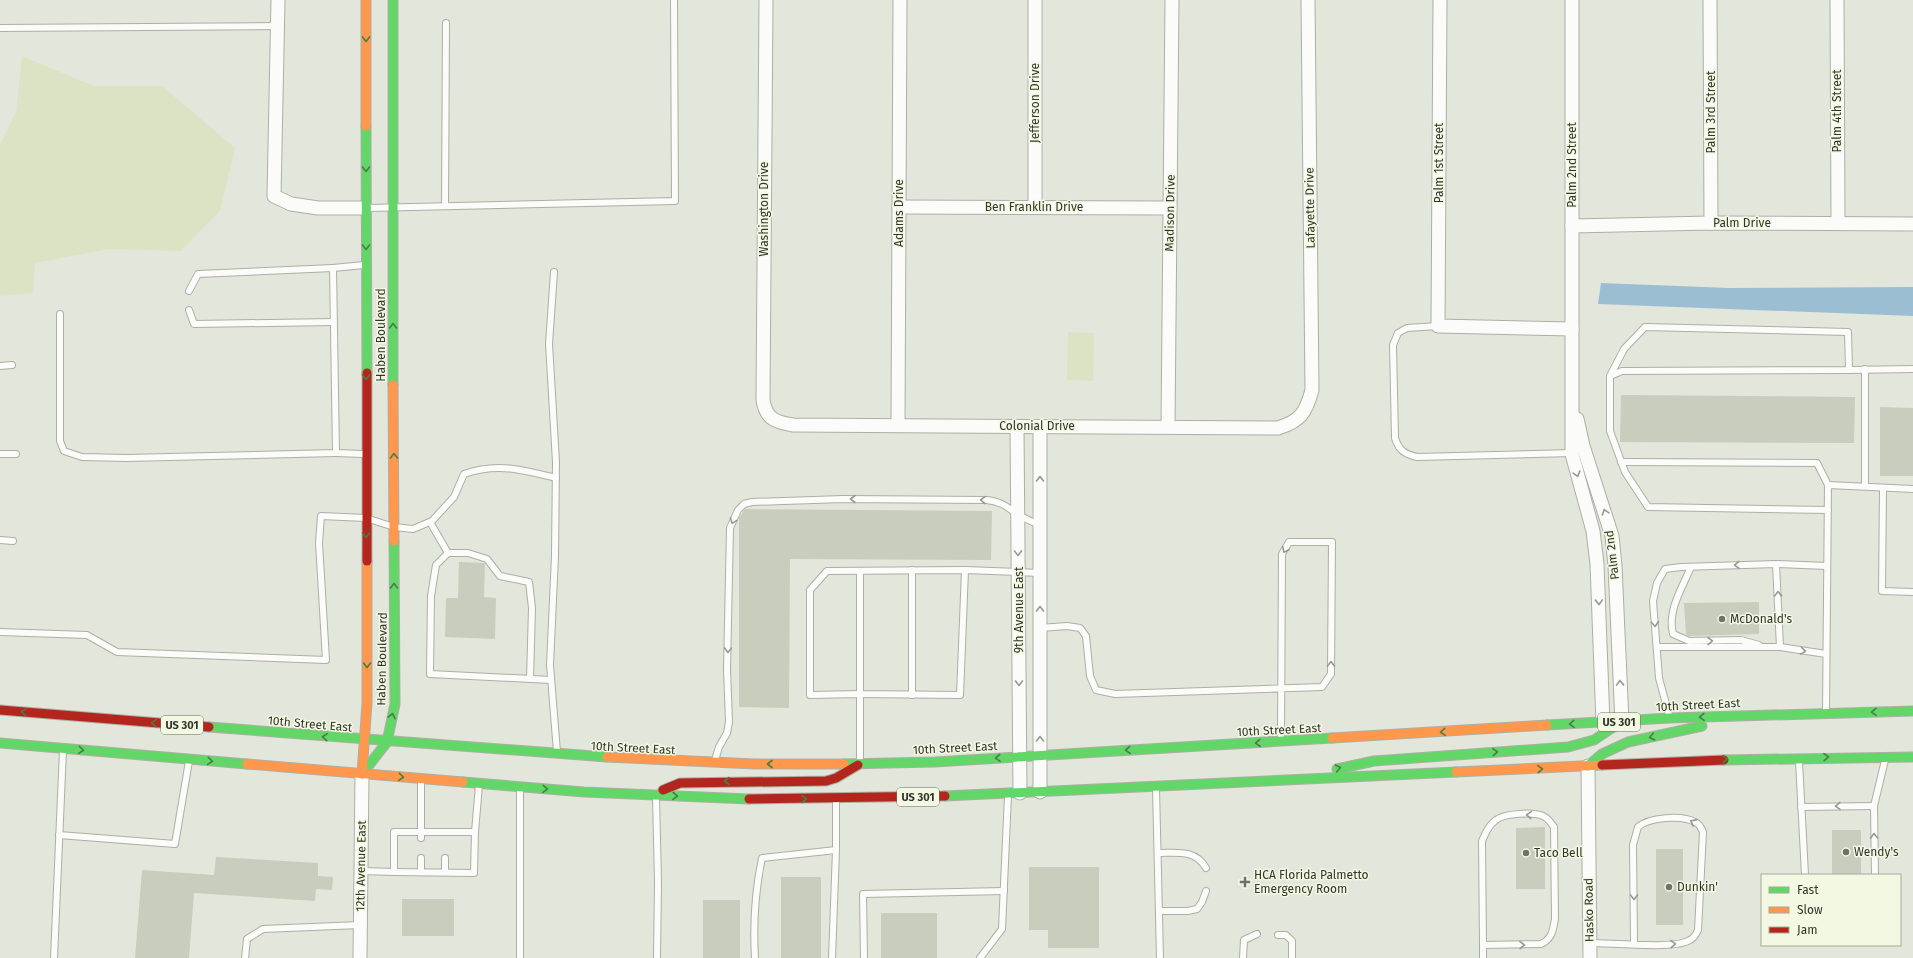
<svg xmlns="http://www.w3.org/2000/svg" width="1913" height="958" viewBox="0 0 1913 958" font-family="'Fira Sans',sans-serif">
<rect width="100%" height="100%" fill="#e3e6da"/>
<!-- green -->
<g fill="#dce3c5">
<path d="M 22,56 L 94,86 L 162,86 L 235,148 L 220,211 L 181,251 L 109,249 L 35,263 L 33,293 L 0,296 L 0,145 L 16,112 Z"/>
<path d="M 1068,332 L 1094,333 L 1093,381 L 1067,380 Z"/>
</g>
<!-- water -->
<path fill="#9cbed3" d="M 1601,283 L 1729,288 L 1913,287 L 1913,316 L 1598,304 Z"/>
<!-- building -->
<g fill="#c9cdbd">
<path d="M 1621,395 L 1855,397 L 1854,443 L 1620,442 Z"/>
<path d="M 1880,407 L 1913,408 L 1913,476 L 1880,476 Z"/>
<path d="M 745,509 L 992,511 L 991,560 L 790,559 L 789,708 L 739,707 L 739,518 Z"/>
<path d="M 459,562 L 485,563 L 484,597 L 496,598 L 495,639 L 445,637 L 446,598 L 458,598 Z"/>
<path d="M 1759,602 L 1759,634 L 1689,636 L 1686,635 L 1684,603 Z"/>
<path d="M 1545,827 L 1545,889 L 1516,889 L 1516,828 Z"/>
<rect x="1832" y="830" width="29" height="45"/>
<rect x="1656" y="849" width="27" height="76"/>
<path d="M 216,857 L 318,863 L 318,876 L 333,877 L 332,890 L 316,889 L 315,901 L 194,893 L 189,958 L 135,958 L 142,870 L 214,875 Z"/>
<path d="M 1029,867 L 1099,867 L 1099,948 L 1048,948 L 1048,930 L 1029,930 Z"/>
<rect x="781" y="877" width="40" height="81"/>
<rect x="402" y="899" width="52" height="37"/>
<rect x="703" y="900" width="37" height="58"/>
<rect x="881" y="913" width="56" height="45"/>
</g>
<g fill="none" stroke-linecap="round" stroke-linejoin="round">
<defs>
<g id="lane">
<path d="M 0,28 L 278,26"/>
<path d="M 445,206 L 446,23"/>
<path d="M 368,208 L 675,201 L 674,0"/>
<path d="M 554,272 L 549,344 L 556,462 L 555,556 L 550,665 L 557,752"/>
<path d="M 189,291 L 198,274 L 333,268"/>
<path d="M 189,310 L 194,324 L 334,322"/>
<path d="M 60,314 L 60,441 L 64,451 L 82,457 L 126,458 L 336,453 L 333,268 L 364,265"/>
<path d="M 1438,326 L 1407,328 L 1398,333 L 1393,345 L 1395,438 C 1399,451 1405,454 1417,457 L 1573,453"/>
<path d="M 0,366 L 12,365"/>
<path d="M 1865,369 L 1865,486"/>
<path d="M 1849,370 L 1913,369"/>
<path d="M 1610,376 L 1624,349 L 1645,327 L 1848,332 L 1849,370 L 1622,371 L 1610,376 L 1610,431 L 1625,472 L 1648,507 L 1828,510"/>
<path d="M 336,453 L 364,454"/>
<path d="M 0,454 L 16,454"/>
<path d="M 1621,462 L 1817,463 L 1828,485"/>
<path d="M 1883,489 L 1882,591 L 1913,592"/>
<path d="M 430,522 L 448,553 L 436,565 L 431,596 L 430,674 L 551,680"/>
<path d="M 0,540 L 13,541"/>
<path d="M 448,553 L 468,553 L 487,559 L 500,576 L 529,582 L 532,608 L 530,679"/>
<path d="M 1776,564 L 1780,647"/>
<path d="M 1691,567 C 1682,588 1667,611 1673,634 L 1689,641 L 1741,640 L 1759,645"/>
<path d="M 912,570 L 912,695"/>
<path d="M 860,571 L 860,694 L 960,695 L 965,570"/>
<path d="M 1040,628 L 1067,626 L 1080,628 L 1086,636 L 1090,676 L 1096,690 L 1115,694 L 1322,687 L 1331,674 L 1332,542 L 1289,542 L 1282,554 L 1281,739"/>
<path d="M 0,632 L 87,635 L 117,652 L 326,660 L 319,543 L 321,516 L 366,518 L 394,527 L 413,529 L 432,521 L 454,497 L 464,474 C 498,462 522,470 556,478"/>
<path d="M 1657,647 L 1780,647 L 1826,654"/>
<path d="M 1826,710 L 1828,485 L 1913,489"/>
<path d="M 1669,715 L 1659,678 L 1653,601 L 1657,583 L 1665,569 L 1681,567 L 1776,564 L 1827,566"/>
<path d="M 715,760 L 719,747 L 727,733 L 729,722 L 727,669 L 730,528 L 738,510 L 744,504 L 752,502 L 843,499 L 986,500 C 1000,501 1006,506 1017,514 C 1024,518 1032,522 1040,525"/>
<path d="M 860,761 L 860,694 L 810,695 L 810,590 L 827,571 L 965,570 L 1040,573"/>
<path d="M 1799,761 L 1805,875"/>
<path d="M 421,782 L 421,832 L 475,832 L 479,785"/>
<path d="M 1156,788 L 1160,958"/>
<path d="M 656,797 L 658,882 L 657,958"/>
<path d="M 1801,807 L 1874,806"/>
<path d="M 59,835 L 175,844 L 189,761"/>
<path d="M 1158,853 C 1177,853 1195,849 1206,868"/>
<path d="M 421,858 L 421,872"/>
<path d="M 445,858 L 445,872"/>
<path d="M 361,871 L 394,872 L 394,832 L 421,832 L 421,838"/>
<path d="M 394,872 L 474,873 L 475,832"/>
<path d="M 1875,875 L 1874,806 L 1885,760"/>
<path d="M 1159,911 L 1188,911 L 1197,909 L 1202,902 L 1206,891"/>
<path d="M 1278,935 L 1286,935 L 1292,941 L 1292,958"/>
<path d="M 1590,943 C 1611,943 1672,949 1688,941 C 1693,939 1696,935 1698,930 L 1703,832 C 1701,828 1700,824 1695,822 C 1682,815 1649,817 1638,827 L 1633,845 L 1634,944"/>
<path d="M 1483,945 L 1541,944 C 1552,939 1553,930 1555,919 L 1554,827 C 1551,823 1548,818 1543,816 C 1533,812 1505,813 1496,820 C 1489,825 1486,832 1482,841 L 1483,945 L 1483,958"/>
<path d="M 54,958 L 63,750"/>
<path d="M 245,958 L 247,939 L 263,929 L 360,925"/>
<path d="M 520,958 L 520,790"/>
<path d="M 755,958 C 753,924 755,891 762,858 L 836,850"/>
<path d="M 832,958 L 836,850 L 836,801"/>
<path d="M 864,958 L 863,894 L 1004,891"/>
<path d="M 980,958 L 1002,929 L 1008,795"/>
<path d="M 1243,958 L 1244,940 L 1257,934"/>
</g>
<g id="street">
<path d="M 278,0 L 274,196 L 291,204 L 318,208 L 366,208"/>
<path d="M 766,0 L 763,400 C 766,419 775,422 793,425 L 1278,428 C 1301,421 1306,412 1312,390 L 1308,0"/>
<path d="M 1035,0 L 1035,207"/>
<path d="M 1440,0 L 1438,326 L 1572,329"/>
<path d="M 1572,0 L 1572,454 L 1593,531 L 1597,564 L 1603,723"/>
<path d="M 1710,0 L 1711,223"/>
<path d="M 1837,0 L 1838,223"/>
<path d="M 899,207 L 1170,208"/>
<path d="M 1572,226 L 1711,223 L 1913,224"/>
<path d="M 1577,419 L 1583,446 L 1612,536 L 1615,566 L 1622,722"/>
<path d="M 898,425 L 900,0"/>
<path d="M 1017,427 L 1020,793"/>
<path d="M 1040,427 L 1040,792"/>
<path d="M 1168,427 L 1172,0"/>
<path d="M 1588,766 L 1590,958"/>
<path d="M 360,958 L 362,774"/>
</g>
<g id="fast">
<path d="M 393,0 L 393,385"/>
<path d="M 366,126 L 367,373"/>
<path d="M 1547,725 L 1670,718 L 1913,711"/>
<path d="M 209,727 L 607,757"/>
<path d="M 0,743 L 247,764"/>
<path d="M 1724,760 L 1913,757"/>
<path d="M 844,764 L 935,762 L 1332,738"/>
<path d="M 1588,766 L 1602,754 L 1628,742 L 1702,726"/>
<path d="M 1337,769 L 1374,761 L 1568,747 L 1594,740 L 1621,722"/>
<path d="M 362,774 L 387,742 L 395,704 L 394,541"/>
<path d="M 463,782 L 584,792 L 749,799"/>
<path d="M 945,796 L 1456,772"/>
</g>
<g id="slow">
<path d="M 366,0 L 366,126"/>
<path d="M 393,385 L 394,541"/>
<path d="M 1332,738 L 1547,725"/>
<path d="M 607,757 L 755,764 L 844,764"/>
<path d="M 247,764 L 463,782"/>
<path d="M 1456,772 L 1602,765"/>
<path d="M 362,774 L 367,703 L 367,561"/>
</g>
<g id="jam">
<path d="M 367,373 L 367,561"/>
<path d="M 0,710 L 209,727"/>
<path d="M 1602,765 L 1724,760"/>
<path d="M 663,790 L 680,783 L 826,781 L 836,778 L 858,765"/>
<path d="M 749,799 L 945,796"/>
</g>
</defs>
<!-- lane casing -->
<use href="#lane" stroke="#adafa6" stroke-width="8"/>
<!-- street casing -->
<use href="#street" stroke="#adafa6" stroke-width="15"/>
<!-- fast casing -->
<use href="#fast" stroke="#adafa6" stroke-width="11"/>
<!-- slow casing -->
<use href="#slow" stroke="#adafa6" stroke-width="11"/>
<!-- jam casing -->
<use href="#jam" stroke="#adafa6" stroke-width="11"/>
<!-- lane -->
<use href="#lane" stroke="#fbfbf9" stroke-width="6"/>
<!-- street -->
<use href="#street" stroke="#fbfbf9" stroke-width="13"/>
<!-- fast -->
<use href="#fast" stroke="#63d668" stroke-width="9"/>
<!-- slow -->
<use href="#slow" stroke="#ff974d" stroke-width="9"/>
<!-- jam -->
<use href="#jam" stroke="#b3261e" stroke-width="9"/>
</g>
<!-- one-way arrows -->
<defs><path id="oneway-chevron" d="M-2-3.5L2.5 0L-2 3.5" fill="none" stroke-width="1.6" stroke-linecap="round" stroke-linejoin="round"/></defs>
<g stroke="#487d46">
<use href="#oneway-chevron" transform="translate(366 39) rotate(90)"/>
<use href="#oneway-chevron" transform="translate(366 169) rotate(90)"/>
<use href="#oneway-chevron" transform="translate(366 247) rotate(90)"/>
<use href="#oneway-chevron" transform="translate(393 326) rotate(-90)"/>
<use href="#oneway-chevron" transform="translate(366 377) rotate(90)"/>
<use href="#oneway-chevron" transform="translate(394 456) rotate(-90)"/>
<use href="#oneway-chevron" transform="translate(366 535) rotate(90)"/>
<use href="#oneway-chevron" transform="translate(394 586) rotate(-90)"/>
<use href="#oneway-chevron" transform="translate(367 665) rotate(90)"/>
<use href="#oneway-chevron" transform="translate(24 712) rotate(-175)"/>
<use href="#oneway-chevron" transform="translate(1874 712) rotate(179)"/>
<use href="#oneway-chevron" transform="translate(392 716) rotate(-78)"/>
<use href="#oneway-chevron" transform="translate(1702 717) rotate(178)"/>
<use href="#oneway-chevron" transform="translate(154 723) rotate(-175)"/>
<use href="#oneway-chevron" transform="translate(1572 724) rotate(177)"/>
<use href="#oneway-chevron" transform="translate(1443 732) rotate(177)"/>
<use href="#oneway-chevron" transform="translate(325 737) rotate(-175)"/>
<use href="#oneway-chevron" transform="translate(1652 737) rotate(168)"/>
<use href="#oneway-chevron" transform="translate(1258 743) rotate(177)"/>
<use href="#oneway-chevron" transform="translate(81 750) rotate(5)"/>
<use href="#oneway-chevron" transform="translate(1128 750) rotate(177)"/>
<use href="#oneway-chevron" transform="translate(1495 752) rotate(-4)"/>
<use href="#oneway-chevron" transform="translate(1826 757) rotate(-1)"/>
<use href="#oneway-chevron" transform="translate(998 758) rotate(177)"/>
<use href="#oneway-chevron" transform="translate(1725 759) rotate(-1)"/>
<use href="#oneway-chevron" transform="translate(210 761) rotate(5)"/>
<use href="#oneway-chevron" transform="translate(770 764) rotate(180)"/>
<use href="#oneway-chevron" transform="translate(1338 768) rotate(-11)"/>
<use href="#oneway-chevron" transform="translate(1540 769) rotate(-3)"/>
<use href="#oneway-chevron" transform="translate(401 777) rotate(5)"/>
<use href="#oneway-chevron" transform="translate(727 781) rotate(180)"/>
<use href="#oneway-chevron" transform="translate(545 789) rotate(4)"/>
<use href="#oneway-chevron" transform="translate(675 796) rotate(2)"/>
<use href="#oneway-chevron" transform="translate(804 799)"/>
</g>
<g stroke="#969892">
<use href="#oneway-chevron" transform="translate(1577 474) rotate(74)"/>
<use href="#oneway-chevron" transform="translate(1040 479) rotate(-90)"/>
<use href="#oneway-chevron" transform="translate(853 499) rotate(180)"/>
<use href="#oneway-chevron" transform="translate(983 500) rotate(-178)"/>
<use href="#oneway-chevron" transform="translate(1605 512) rotate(-108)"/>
<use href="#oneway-chevron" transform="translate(733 521) rotate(111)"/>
<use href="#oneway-chevron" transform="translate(1285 550) rotate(116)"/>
<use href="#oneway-chevron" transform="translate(1018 553) rotate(89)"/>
<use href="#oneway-chevron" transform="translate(1737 565) rotate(178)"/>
<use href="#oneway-chevron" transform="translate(1778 594) rotate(-92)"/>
<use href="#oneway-chevron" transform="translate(1599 602) rotate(88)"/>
<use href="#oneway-chevron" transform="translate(1040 609) rotate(-90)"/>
<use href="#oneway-chevron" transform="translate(1655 624) rotate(85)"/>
<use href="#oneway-chevron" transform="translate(1710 641) rotate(-1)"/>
<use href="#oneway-chevron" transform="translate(728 650) rotate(91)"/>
<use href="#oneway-chevron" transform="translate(1803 651) rotate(9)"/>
<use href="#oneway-chevron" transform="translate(1331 664) rotate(-89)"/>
<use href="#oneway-chevron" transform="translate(1019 683) rotate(90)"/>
<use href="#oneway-chevron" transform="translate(1620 683) rotate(-92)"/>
<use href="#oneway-chevron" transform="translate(1040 739) rotate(-90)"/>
<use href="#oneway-chevron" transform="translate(1838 806) rotate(179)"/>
<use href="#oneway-chevron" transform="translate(1529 815) rotate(-177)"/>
<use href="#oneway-chevron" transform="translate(1693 822) rotate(-152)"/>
<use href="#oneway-chevron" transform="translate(1874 836) rotate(-91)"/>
<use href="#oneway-chevron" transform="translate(1634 897) rotate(89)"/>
<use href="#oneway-chevron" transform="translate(1673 944) rotate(-4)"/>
<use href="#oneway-chevron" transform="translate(1522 945) rotate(-1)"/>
</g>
<!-- markers -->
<g fill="#707268" stroke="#f3f8e2" stroke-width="1.5">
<circle cx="1722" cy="619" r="4"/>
<circle cx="1846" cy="852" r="4"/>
<circle cx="1526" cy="853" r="4"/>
<path d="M1243 876h4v4h4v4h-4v4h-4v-4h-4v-4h4z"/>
<circle cx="1669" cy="887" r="4"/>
</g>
<g text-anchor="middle" stroke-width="3" stroke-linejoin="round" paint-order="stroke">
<!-- shield labels -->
<g fill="#f3f8e2" stroke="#6c6f62" stroke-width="1">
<rect x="1598" y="713" width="42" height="18" rx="3"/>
<rect x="161" y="716" width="42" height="18" rx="3"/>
<rect x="897" y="788" width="42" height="18" rx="3"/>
</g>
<g font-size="11" font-weight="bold" fill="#32342b">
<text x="1619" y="726">US 301</text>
<text x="182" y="729">US 301</text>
<text x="918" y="801">US 301</text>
</g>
<!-- street labels -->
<g font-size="12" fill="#32342b" stroke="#f3f8e2">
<text transform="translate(1035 103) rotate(-90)" y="4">Jefferson Drive</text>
<text transform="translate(1837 111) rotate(-90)" y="4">Palm 4th Street</text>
<text transform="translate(1711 112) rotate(-90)" y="4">Palm 3rd Street</text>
<text transform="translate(1439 163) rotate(-90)" y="4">Palm 1st Street</text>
<text transform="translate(1572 165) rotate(-90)" y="4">Palm 2nd Street</text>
<text x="1034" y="211">Ben Franklin Drive</text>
<text transform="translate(1310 208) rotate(-91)" y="4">Lafayette Drive</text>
<text transform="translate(764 209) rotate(-90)" y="4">Washington Drive</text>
<text transform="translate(899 213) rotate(-90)" y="4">Adams Drive</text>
<text transform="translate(1170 213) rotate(-89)" y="4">Madison Drive</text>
<text x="1742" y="227">Palm Drive</text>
<text transform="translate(381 335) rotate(-90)" y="4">Haben Boulevard</text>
<text x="1037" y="430">Colonial Drive</text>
<text transform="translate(1612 555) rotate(-97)" y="4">Palm 2nd</text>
<text transform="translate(1019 610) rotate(-90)" y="4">9th Avenue East</text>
<text transform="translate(382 659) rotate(-89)" y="4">Haben Boulevard</text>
<text transform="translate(1698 705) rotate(-3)" y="4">10th Street East</text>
<text transform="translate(310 724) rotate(5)" y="4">10th Street East</text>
<text transform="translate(1279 730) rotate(-3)" y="4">10th Street East</text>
<text transform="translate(633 748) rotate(3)" y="4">10th Street East</text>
<text transform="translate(955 748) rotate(-3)" y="4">10th Street East</text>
<text transform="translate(361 866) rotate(-89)" y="4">12th Avenue East</text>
<text transform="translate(1589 910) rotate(-91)" y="4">Hasko Road</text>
</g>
<!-- poi labels -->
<g font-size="12" fill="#32342b" stroke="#f3f8e2" text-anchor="start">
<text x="1730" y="623">McDonald's</text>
<text x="1854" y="856">Wendy's</text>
<text x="1534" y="857">Taco Bell</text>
<text x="1254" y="879">HCA Florida Palmetto<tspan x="1254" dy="14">Emergency Room</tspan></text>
<text x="1677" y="891">Dunkin'</text>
</g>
</g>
<!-- legend -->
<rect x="1761" y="874" width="140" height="72" fill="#f3f8e2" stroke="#a6aa99"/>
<rect x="1769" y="887" width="20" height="6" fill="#63d668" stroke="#a6aa99"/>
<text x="1797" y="894" font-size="12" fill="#32342b">Fast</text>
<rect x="1769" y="907" width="20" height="6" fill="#ff974d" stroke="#a6aa99"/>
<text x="1797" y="914" font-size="12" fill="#32342b">Slow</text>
<rect x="1769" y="927" width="20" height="6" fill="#b3261e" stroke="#a6aa99"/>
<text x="1797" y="934" font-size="12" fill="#32342b">Jam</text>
</svg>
